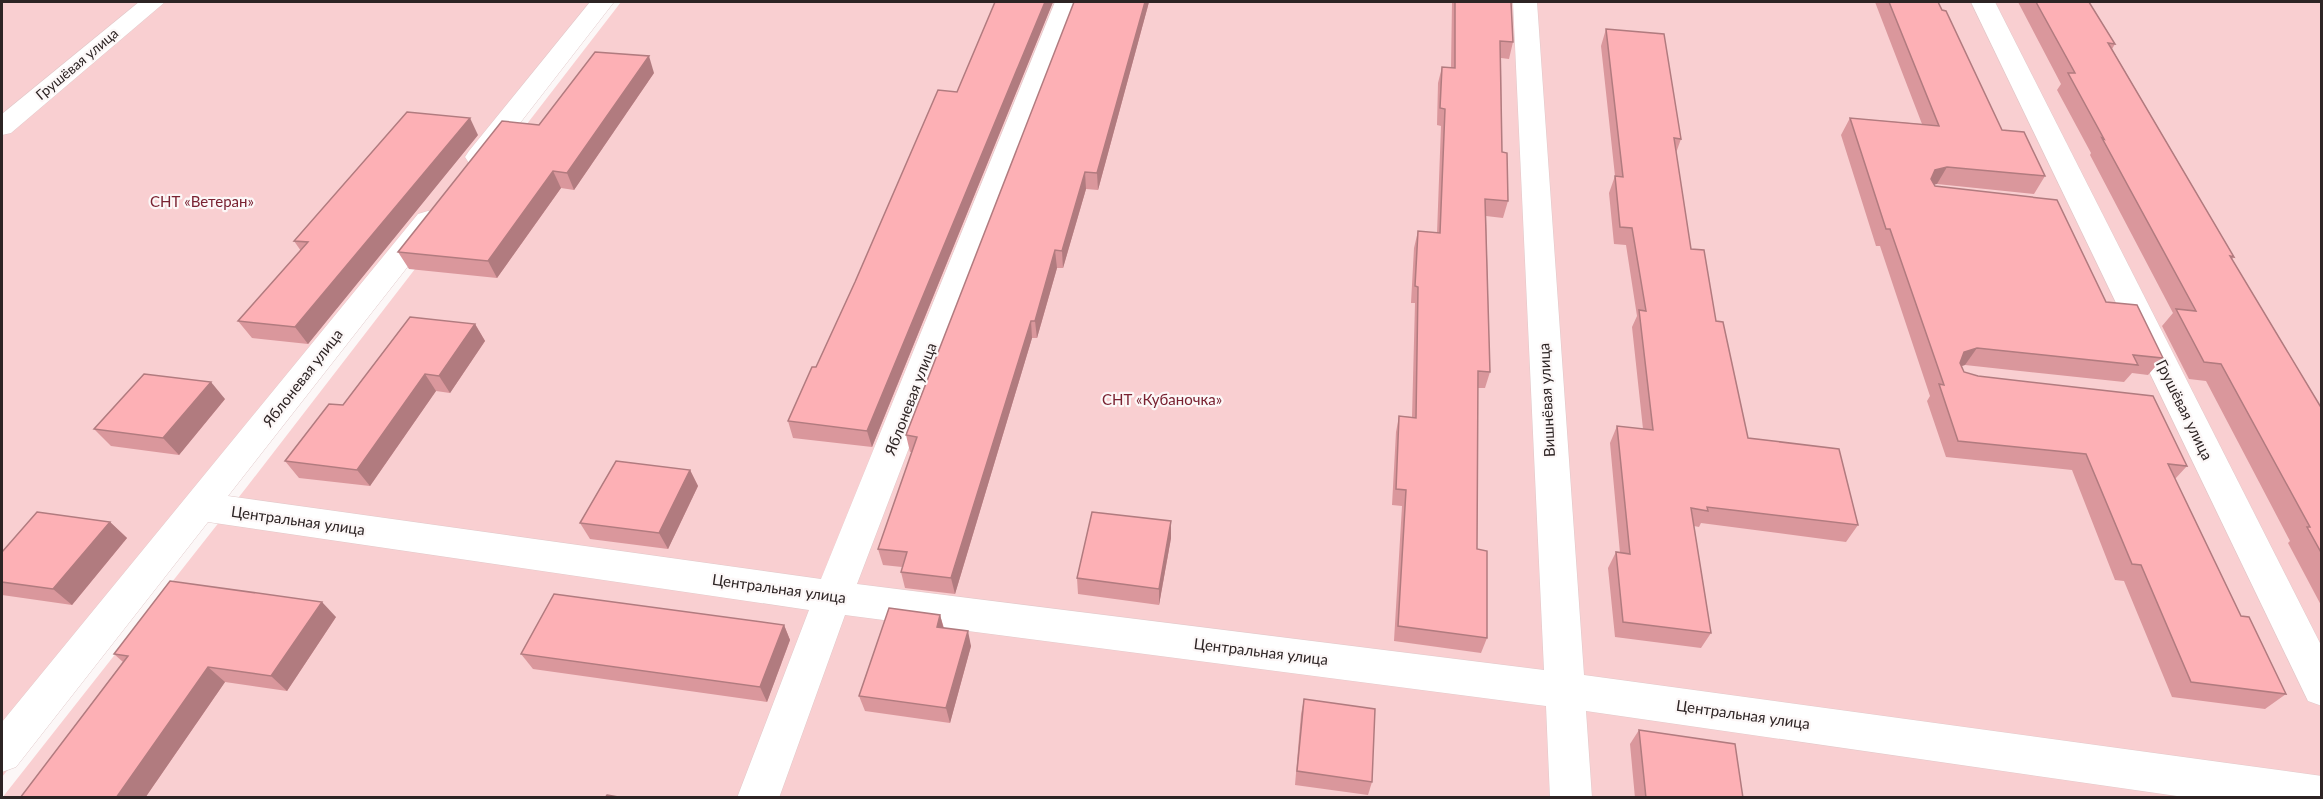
<svg xmlns="http://www.w3.org/2000/svg" width="2323" height="799" viewBox="0 0 2323 799" font-family="Lato,sans-serif">
<rect width="100%" height="100%" fill="#fcf7f7"/>
<!-- green -->
<g fill="#f9cfd1">
<path d="M 2,2 L 613,2 L 220,503 L 2,777 Z"/>
<path d="M 621,2 L 2321,2 L 2321,797 L 2,798 L 246,488 Z"/>
</g>
<g fill="none" stroke-linecap="round" stroke-linejoin="round">
<defs>
<g id="minor">
<path d="M 139,2 L 165,2 L 11,133 L 2,135 L 2,114 Z"/>
<path d="M 590,2 L 614,2 L 489,163 L 479,166 L 469,163 L 465,157 L 469,151 Z"/>
<path d="M 1055,2 L 1079,2 L 857,584 L 1544,670 L 1513,2 L 1537,2 L 1584,675 L 2322,776 L 2322,798 L 2191,798 L 1586,711 L 1592,798 L 1550,798 L 1546,706 L 845,615 L 779,798 L 737,798 L 809,610 L 208,522 L 16,767 L 2,772 L 2,722 L 418,214 L 428,211 L 438,214 L 442,221 L 438,228 L 228,496 L 821,579 Z"/>
<path d="M 1971,2 L 1995,2 L 2322,647 L 2322,706 L 2308,701 Z"/>
</g>
</defs>
<!-- minor casing -->
<use href="#minor" stroke="#e1c9ca" stroke-width="1"/>
<!-- minor -->
<use href="#minor" fill="#fff" fill-rule="evenodd"/>
</g>
<!-- wall -->
<g fill="#da979c">
<path d="M 995,2 L 1053,2 L 872,447 L 793,438 L 788,421 L 816,367 L 957,92 Z"/>
<path d="M 1149,2 L 1098,190 L 1086,189 L 1063,268 L 1057,268 L 1037,338 L 1032,338 L 955,594 L 905,588 L 901,572 L 902,567 L 883,565 L 878,549 L 912,452 L 910,452 L 906,435 Z"/>
<path d="M 1452,2 L 1511,2 L 1513,42 L 1509,59 L 1501,58 L 1502,152 L 1508,201 L 1503,218 L 1486,216 L 1490,372 L 1485,388 L 1478,388 L 1477,549 L 1487,638 L 1481,653 L 1394,641 L 1402,506 L 1392,505 L 1396,432 L 1399,416 L 1412,417 L 1415,303 L 1411,303 L 1414,248 L 1418,231 L 1437,233 L 1441,126 L 1437,125 L 1438,83 L 1442,67 L 1451,68 Z"/>
<path d="M 1875,2 L 1938,2 L 2002,130 L 2045,176 L 2034,194 L 1937,184 L 1934,184 L 1935,186 L 2106,302 L 2163,358 L 2148,375 L 2132,373 L 2124,382 L 1965,365 L 1961,366 L 1964,372 L 2187,466 L 2175,479 L 2241,616 L 2286,694 L 2265,709 L 2172,697 L 2124,581 L 2115,580 L 2072,470 L 1946,457 L 1927,401 L 1930,396 L 1880,246 L 1876,246 L 1841,135 L 1850,118 L 1922,124 Z"/>
<path d="M 2018,2 L 2089,2 L 2115,44 L 2112,49 L 2234,257 L 2232,259 L 2322,409 L 2322,607 L 2288,543 L 2290,541 L 2206,381 L 2189,379 L 2162,326 L 2173,313 L 2090,155 L 2091,153 L 2057,90 L 2061,84 Z"/>
<path d="M 1606,29 L 1681,139 L 1676,153 L 1691,249 L 1716,321 L 1748,438 L 1858,525 L 1846,542 L 1701,523 L 1699,527 L 1694,526 L 1711,633 L 1701,648 L 1615,637 L 1608,568 L 1616,552 L 1620,553 L 1610,443 L 1617,426 L 1643,429 L 1632,327 L 1637,316 L 1626,245 L 1614,244 L 1609,193 L 1615,176 L 1601,46 Z"/>
<path d="M 654,73 L 574,190 L 561,188 L 497,278 L 409,269 L 398,252 L 539,125 Z"/>
<path d="M 478,135 L 308,344 L 252,338 L 238,321 L 301,251 L 294,241 Z"/>
<path d="M 475,324 L 485,341 L 450,393 L 436,391 L 370,486 L 299,478 L 285,461 Z"/>
<path d="M 225,399 L 179,455 L 111,446 L 94,429 Z"/>
<path d="M 690,470 L 698,486 L 668,549 L 590,539 L 580,523 Z"/>
<path d="M 1171,521 L 1171,538 L 1159,605 L 1078,594 L 1077,578 Z"/>
<path d="M 110,522 L 127,538 L 72,605 L 2,595 L 2,552 Z"/>
<path d="M 940,615 L 944,628 L 971,646 L 950,723 L 865,711 L 859,696 Z"/>
<path d="M 336,617 L 287,691 L 225,682 L 145,798 L 20,798 L 123,662 L 114,654 Z"/>
<path d="M 784,625 L 790,640 L 767,702 L 533,669 L 521,654 Z"/>
<path d="M 1304,699 L 1372,782 L 1368,795 L 1295,785 L 1301,714 Z"/>
<path d="M 1639,730 L 1743,798 L 1635,798 L 1630,744 Z"/>
</g>
<!-- shaded-wall -->
<g fill="#b17b7f">
<path d="M 1045,2 L 1053,2 L 872,447 L 867,431 Z"/>
<path d="M 1145,2 L 1149,2 L 1098,190 L 1097,173 Z"/>
<path d="M 649,56 L 654,73 L 574,190 L 567,173 Z"/>
<path d="M 470,118 L 478,135 L 308,344 L 295,327 Z"/>
<path d="M 1947,167 L 1937,184 L 1925,187 L 1935,170 Z"/>
<path d="M 553,171 L 561,188 L 497,278 L 488,261 Z"/>
<path d="M 1085,172 L 1086,189 L 1063,268 L 1062,251 Z"/>
<path d="M 1055,250 L 1057,268 L 1037,338 L 1035,321 Z"/>
<path d="M 1031,321 L 1032,338 L 955,594 L 951,578 Z"/>
<path d="M 475,324 L 485,341 L 450,393 L 439,376 Z"/>
<path d="M 1977,348 L 1965,365 L 1952,369 L 1964,352 Z"/>
<path d="M 425,374 L 436,391 L 370,486 L 357,470 Z"/>
<path d="M 211,382 L 225,399 L 179,455 L 163,438 Z"/>
<path d="M 690,470 L 698,486 L 668,549 L 659,533 Z"/>
<path d="M 1171,521 L 1171,538 L 1159,605 L 1159,589 Z"/>
<path d="M 110,522 L 127,538 L 72,605 L 53,589 Z"/>
<path d="M 322,602 L 336,617 L 287,691 L 271,676 Z"/>
<path d="M 940,615 L 944,630 L 937,627 Z"/>
<path d="M 784,625 L 790,640 L 767,702 L 760,687 Z"/>
<path d="M 968,631 L 971,646 L 950,723 L 946,708 Z"/>
<path d="M 208,667 L 225,682 L 145,798 L 116,798 Z"/>
</g>
<!-- building -->
<g fill="#fdb0b5" stroke="#b17b7f" stroke-width="1.5">
<path d="M 995,2 L 1045,2 L 867,431 L 788,421 L 812,367 L 816,367 L 855,282 L 938,90 L 957,92 Z"/>
<path d="M 1074,2 L 1145,2 L 1097,173 L 1085,172 L 1062,251 L 1055,250 L 1035,321 L 1031,321 L 951,578 L 901,572 L 907,552 L 878,549 L 917,437 L 906,435 Z"/>
<path d="M 1455,2 L 1511,2 L 1513,42 L 1500,41 L 1502,152 L 1507,153 L 1508,201 L 1485,199 L 1490,372 L 1478,371 L 1477,549 L 1487,551 L 1487,638 L 1398,626 L 1406,490 L 1396,489 L 1399,416 L 1416,418 L 1418,287 L 1415,286 L 1418,231 L 1440,233 L 1445,109 L 1440,108 L 1442,67 L 1455,68 Z"/>
<path d="M 1889,2 L 1938,2 L 1942,10 L 1946,11 L 2002,130 L 2024,132 L 2045,176 L 1947,167 L 1935,170 L 1931,179 L 1935,186 L 2057,200 L 2106,302 L 2137,305 L 2163,358 L 2133,355 L 2138,365 L 1977,348 L 1964,352 L 1960,363 L 1964,372 L 1978,376 L 2153,396 L 2187,466 L 2168,464 L 2241,616 L 2249,617 L 2286,694 L 2191,682 L 2141,565 L 2132,564 L 2086,454 L 1958,441 L 1939,384 L 1944,385 L 1890,229 L 1886,229 L 1850,118 L 1939,126 Z"/>
<path d="M 2036,2 L 2089,2 L 2115,44 L 2108,43 L 2234,257 L 2230,256 L 2322,409 L 2322,554 L 2307,527 L 2310,527 L 2221,364 L 2204,362 L 2176,309 L 2196,311 L 2102,138 L 2104,139 L 2068,73 L 2075,73 Z"/>
<path d="M 1606,29 L 1664,34 L 1681,139 L 1674,138 L 1691,249 L 1704,250 L 1716,321 L 1723,322 L 1748,438 L 1839,449 L 1858,525 L 1707,507 L 1708,511 L 1691,508 L 1711,633 L 1623,622 L 1616,552 L 1630,554 L 1617,426 L 1653,430 L 1639,310 L 1646,311 L 1632,228 L 1620,227 L 1615,176 L 1623,177 Z"/>
<path d="M 595,52 L 649,56 L 567,173 L 553,171 L 488,261 L 398,252 L 502,121 L 539,125 Z"/>
<path d="M 407,112 L 470,118 L 295,327 L 238,321 L 308,242 L 294,241 Z"/>
<path d="M 410,317 L 475,324 L 439,376 L 425,374 L 357,470 L 285,461 L 329,404 L 343,405 Z"/>
<path d="M 144,374 L 211,382 L 163,438 L 94,429 Z"/>
<path d="M 616,461 L 690,470 L 659,533 L 580,523 Z"/>
<path d="M 37,512 L 110,522 L 53,589 L 2,582 L 2,552 Z"/>
<path d="M 1092,512 L 1171,521 L 1159,589 L 1077,578 Z"/>
<path d="M 170,581 L 322,602 L 271,676 L 208,667 L 116,798 L 20,798 L 128,656 L 114,654 Z"/>
<path d="M 554,594 L 784,625 L 760,687 L 521,654 Z"/>
<path d="M 889,608 L 940,615 L 937,627 L 968,631 L 946,708 L 859,696 Z"/>
<path d="M 1304,699 L 1375,709 L 1372,782 L 1297,771 Z"/>
<path d="M 1639,730 L 1735,744 L 1743,798 L 1646,798 Z"/>
<path d="M 607,795 L 624,798 L 605,798 Z"/>
</g>
<g text-anchor="middle" stroke-width="4.5" stroke-linejoin="round" paint-order="stroke">
<!-- far-street labels -->
<g font-size="14" fill="#2d2424" stroke="#fcf7f7">
<text transform="translate(77 64) rotate(-40)" y="5">Грушёвая улица</text>
</g>
<!-- park labels -->
<g font-size="15" fill="#792231" stroke="#fcf7f7">
<text x="202" y="207">СНТ «Ветеран»</text>
<text x="1162" y="405">СНТ «Кубаночка»</text>
</g>
<!-- street labels -->
<g font-size="15" fill="#2d2424" stroke="#fcf7f7">
<text transform="translate(303 378) rotate(-52)" y="5">Яблоневая улица</text>
<text transform="translate(911 399) rotate(-69)" y="5">Яблоневая улица</text>
<text transform="translate(1547 400) rotate(-93)" y="5">Вишнёвая улица</text>
<text transform="translate(2184 410) rotate(64)" y="5">Грушёвая улица</text>
<text transform="translate(298 521) rotate(8)" y="5">Центральная улица</text>
<text transform="translate(779 589) rotate(8)" y="5">Центральная улица</text>
<text transform="translate(1261 652) rotate(7)" y="5">Центральная улица</text>
<text transform="translate(1743 715) rotate(8)" y="5">Центральная улица</text>
</g>
</g>
<!-- border -->
<rect width="2323" height="799" fill="none" stroke="#2d2424" stroke-width="6"/>
</svg>
